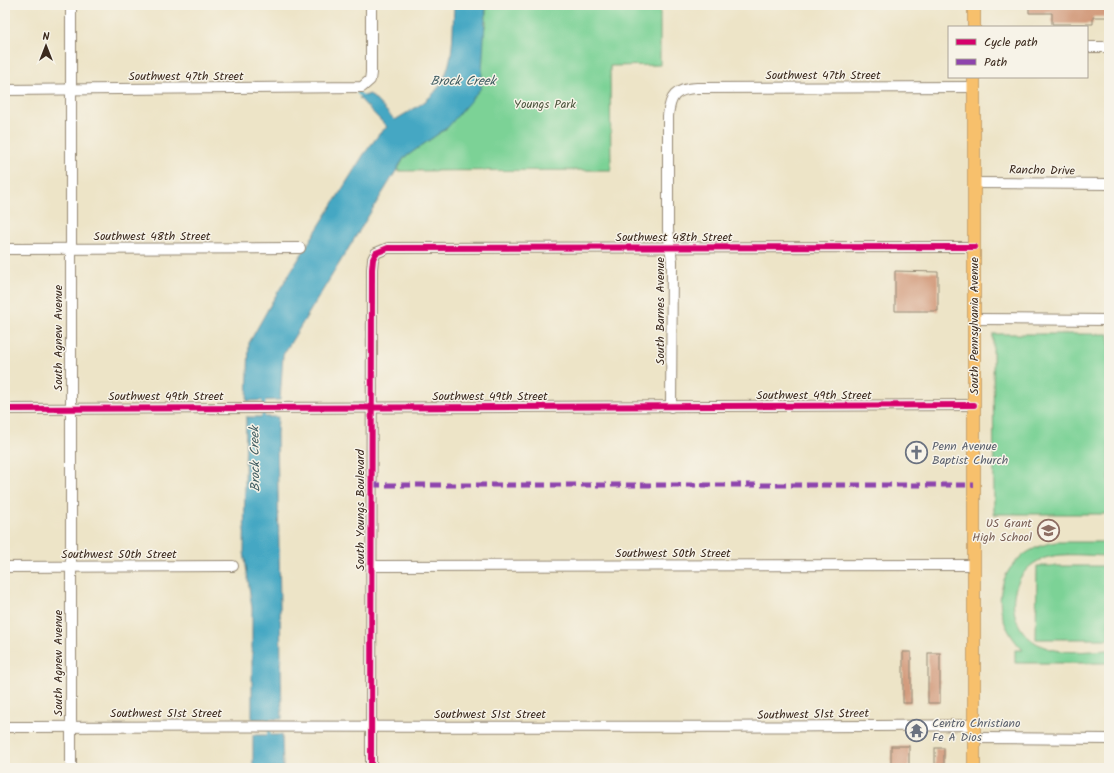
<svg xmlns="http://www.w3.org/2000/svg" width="1114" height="773" viewBox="0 0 1114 773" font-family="Kalam,sans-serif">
<rect width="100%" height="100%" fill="#f7f3e8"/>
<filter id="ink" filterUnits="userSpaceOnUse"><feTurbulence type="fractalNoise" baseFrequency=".025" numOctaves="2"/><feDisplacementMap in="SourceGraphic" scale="8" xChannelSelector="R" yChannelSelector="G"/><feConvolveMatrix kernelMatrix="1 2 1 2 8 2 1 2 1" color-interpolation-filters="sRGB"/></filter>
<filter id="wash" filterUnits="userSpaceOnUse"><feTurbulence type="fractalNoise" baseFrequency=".012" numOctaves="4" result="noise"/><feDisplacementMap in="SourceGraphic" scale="16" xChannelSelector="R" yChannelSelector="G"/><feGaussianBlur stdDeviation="0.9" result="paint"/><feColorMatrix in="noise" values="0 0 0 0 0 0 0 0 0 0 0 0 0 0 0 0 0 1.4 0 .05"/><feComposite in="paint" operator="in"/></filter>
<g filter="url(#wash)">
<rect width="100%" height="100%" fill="#ede4c7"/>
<!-- green -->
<g fill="#7cd296" stroke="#5c7e5a">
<path d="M 486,5 L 660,5 L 660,65 L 610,66 L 611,170 L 397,171 L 404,158 L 448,127 L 486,24 Z"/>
<path d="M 993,334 L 1109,334 L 1109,514 L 994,514 Z"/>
<path d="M 1056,542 L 1109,542 L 1109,556 C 1091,556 1062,552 1045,558 C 1006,571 1002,627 1040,645 C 1060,655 1087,651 1109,650 L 1109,663 L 1015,663 L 1015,650 L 1023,650 C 983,610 997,552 1056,542 Z"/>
<path d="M 1037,566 L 1109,566 L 1109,639 L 1036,639 Z"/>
</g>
<!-- water -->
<g fill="#44a7c3" stroke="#406870">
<path d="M 454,5 L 486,5 L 481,88 L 448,127 L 404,158 L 283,355 L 280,400 L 247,401 L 249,343 L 273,300 L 364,154 L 380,133 L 387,127 L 359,98 L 370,94 L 395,120 C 404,114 415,109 424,102 C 456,78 452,41 454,5 Z"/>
<path d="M 246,417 L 278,417 L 277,434 L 282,719 L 252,719 L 252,608 L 244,552 Z"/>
<path d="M 253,735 L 282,735 L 283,768 L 253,768 Z"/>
</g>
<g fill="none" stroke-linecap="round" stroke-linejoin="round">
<!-- stream -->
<g stroke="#44a7c3" stroke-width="3">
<path d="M 358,93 L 364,98"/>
<path d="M 263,420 L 264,398"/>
<path d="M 268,716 L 269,738"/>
</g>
</g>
<g id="blocks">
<!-- building -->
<g fill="#d39c7e">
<path d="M 1029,5 L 1109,5 L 1109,17 L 1093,17 L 1093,24 L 1052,24 L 1052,13 L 1029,13 Z"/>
<path d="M 895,271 L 938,272 L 938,311 L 895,311 Z"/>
<rect x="903" y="652" width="8" height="51"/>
<rect x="928" y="653" width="12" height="50"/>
<rect x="891" y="746" width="18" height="22"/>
<rect x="935" y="748" width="9" height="18"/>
</g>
</g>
</g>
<g filter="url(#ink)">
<use href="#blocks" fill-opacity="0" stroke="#948772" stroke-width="1"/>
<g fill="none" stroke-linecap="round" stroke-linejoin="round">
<defs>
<g id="minor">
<path d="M 71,5 L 71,768"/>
<path d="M 1087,47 L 1109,47"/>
<path d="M 5,90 L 362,87 L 370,80 L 371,73 L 371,5"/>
<path d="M 974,183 L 1109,184"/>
<path d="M 5,249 L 300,248"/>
<path d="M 974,319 L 1109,320"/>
<path d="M 671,407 L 672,261 L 668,230 L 668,116 C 670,96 675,89 697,88 L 974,87"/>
<path d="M 5,409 L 974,405"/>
<path d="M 371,566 L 974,565"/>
<path d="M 5,567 L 233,566"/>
<path d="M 5,727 C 328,725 651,729 974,725"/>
<path d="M 974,738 L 1109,739"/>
<path d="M 371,768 L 372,269 L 373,259 L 376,253 L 388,248 L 974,247"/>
</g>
<g id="major">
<path d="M 974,5 L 974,27"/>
<path d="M 974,768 L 974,77"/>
</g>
</defs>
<!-- minor casing -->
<use href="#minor" stroke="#948772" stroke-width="12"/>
<!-- major casing -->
<use href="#major" stroke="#948772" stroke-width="14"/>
<!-- minor -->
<use href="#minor" stroke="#fff" stroke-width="10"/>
<!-- major -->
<use href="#major" stroke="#f7c06c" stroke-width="13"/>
<!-- quiet -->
<path stroke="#8e44ad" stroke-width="5" stroke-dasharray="10 5" stroke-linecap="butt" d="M 371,485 L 974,485"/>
<defs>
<g id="cycleway">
<path d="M 5,409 L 974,405"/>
<path d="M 371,768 L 372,269 L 373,259 L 376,253 L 388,248 L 974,247"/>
</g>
</defs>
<!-- cycleway casing -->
<use href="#cycleway" stroke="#f7f3e8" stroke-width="8"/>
<!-- cycleway -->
<use href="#cycleway" stroke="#d6006c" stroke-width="6"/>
</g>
</g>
<!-- icons -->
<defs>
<symbol id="church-ring" viewBox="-11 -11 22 22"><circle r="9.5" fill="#f7f3e8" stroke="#6b7280" stroke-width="1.5"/><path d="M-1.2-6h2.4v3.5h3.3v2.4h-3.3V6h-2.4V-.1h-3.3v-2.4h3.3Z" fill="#6b7280"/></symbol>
<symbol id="school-ring" viewBox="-11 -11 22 22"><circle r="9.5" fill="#f7f3e8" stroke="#8d6e63" stroke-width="1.5"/><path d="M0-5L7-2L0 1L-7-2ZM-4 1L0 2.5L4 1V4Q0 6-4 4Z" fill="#8d6e63"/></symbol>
<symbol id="temple-ring" viewBox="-11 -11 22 22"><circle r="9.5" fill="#f7f3e8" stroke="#6b7280" stroke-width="1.5"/><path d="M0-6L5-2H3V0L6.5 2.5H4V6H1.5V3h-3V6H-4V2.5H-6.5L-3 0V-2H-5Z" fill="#6b7280"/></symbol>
</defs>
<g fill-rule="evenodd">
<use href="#church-ring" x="904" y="440" width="25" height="25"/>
<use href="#school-ring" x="1036" y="518" width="25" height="25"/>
<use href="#temple-ring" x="904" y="718" width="25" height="25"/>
</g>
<g text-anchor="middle" stroke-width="3" stroke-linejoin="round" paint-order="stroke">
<!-- street labels -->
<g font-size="12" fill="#3b2a1e" stroke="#f7f3e8">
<text x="823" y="79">Southwest 47th Street</text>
<text x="186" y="80">Southwest 47th Street</text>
<text transform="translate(1042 170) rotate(1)" y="4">Rancho Drive</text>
<text x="152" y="240">Southwest 48th Street</text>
<text x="674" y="241">Southwest 48th Street</text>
<text transform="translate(660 311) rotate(-90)" y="4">South Barnes Avenue</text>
<text transform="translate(974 326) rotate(-90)" y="4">South Pennsylvania Avenue</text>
<text transform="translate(58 338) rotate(-90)" y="4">South Agnew Avenue</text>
<text x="814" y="399">Southwest 49th Street</text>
<text x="166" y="400">Southwest 49th Street</text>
<text x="490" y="400">Southwest 49th Street</text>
<text transform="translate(360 510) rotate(-90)" y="4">South Youngs Boulevard</text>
<text x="673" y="557">Southwest 50th Street</text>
<text x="119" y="558">Southwest 50th Street</text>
<text transform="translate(58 663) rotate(-90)" y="4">South Agnew Avenue</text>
<text x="166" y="717">Southwest 51st Street</text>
<text x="490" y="718">Southwest 51st Street</text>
<text transform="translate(813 714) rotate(-1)" y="4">Southwest 51st Street</text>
</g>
<!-- park labels -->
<g font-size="12" fill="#4b543c" stroke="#f7f3e8">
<text x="545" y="108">Youngs Park</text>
</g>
<!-- worship labels -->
<g font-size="12" fill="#5b616d" stroke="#f7f3e8" text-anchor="start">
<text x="932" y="450">Penn Avenue<tspan x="932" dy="14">Baptist Church</tspan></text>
<text x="932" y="727">Centro Christiano<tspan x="932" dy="14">Fe A Dios</tspan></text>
</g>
<!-- education labels -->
<g font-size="12" fill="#785e54" stroke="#f7f3e8" text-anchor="end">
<text x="1032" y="527">US Grant<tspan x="1032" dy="14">High School</tspan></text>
</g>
<!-- water labels -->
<g font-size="13" font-style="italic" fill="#3f5c60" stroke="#f7f3e8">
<text x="463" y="85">Brock Creek</text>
<text transform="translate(254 459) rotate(-91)" y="5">Brock Creek</text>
</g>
</g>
<!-- margin -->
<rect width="1114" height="773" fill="none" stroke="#f7f3e8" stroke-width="20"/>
<!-- legend -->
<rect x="948" y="26" width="140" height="52" fill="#f7f3e8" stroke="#aca397"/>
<rect x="956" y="39" width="20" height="6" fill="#d6006c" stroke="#aca397"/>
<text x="984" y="46" font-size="12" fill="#3b2a1e">Cycle path</text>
<rect x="956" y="59" width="20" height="6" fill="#8e44ad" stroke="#aca397"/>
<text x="984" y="66" font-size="12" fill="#3b2a1e">Path</text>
<!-- north arrow -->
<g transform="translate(46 46)" stroke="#f7f3e8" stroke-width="3" paint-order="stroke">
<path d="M0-3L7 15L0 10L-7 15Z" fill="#3b2a1e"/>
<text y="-6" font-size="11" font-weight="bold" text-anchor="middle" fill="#3b2a1e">N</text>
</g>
</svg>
